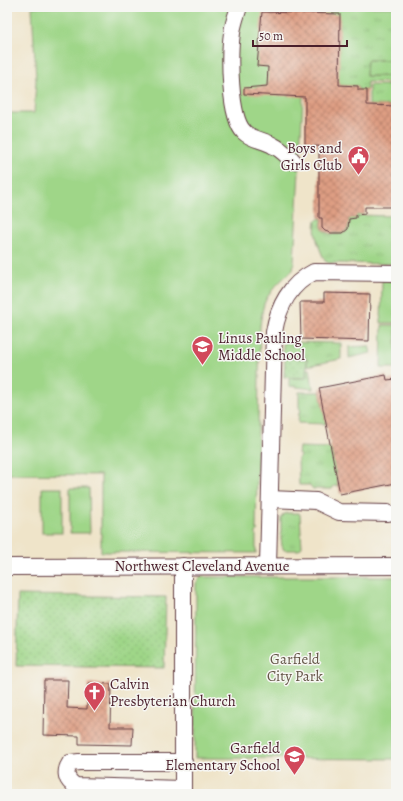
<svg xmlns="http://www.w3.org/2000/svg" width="403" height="801" viewBox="0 0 403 801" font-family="Alegreya,serif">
<defs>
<pattern id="grass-tufts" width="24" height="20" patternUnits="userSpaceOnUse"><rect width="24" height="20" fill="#9fd688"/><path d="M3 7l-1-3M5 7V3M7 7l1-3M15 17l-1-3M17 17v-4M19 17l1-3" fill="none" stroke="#8ab776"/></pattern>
<pattern id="garden-dots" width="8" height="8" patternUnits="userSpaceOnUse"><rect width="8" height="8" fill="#9fd688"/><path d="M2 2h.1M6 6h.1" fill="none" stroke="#8ab776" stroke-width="1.8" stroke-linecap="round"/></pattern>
<pattern id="building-cross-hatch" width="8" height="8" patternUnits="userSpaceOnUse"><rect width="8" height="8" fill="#de9e83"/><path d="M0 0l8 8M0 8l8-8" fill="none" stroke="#b6806b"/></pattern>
</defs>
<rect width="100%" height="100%" fill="#f6f6f2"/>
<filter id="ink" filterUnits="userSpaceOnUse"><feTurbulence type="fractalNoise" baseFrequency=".025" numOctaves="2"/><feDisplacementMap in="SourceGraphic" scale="8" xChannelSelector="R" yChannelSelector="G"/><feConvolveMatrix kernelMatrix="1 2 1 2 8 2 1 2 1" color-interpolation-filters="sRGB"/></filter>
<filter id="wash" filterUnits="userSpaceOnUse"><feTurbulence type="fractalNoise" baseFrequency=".012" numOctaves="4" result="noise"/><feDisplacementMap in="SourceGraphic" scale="16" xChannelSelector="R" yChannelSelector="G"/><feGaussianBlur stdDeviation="0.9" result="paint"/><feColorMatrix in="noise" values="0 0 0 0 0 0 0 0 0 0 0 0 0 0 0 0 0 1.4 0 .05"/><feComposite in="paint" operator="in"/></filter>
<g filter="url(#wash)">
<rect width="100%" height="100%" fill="#efe4c9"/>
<!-- grass -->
<g fill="url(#grass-tufts)" stroke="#747a5a">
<path d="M 308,7 L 396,7 L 396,60 L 367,60 L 366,76 L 396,76 L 396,83 L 367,82 L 367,90 L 358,90 L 358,86 L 305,85 Z"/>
<path d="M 369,85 L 396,85 L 396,106 L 369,105 Z"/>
<path d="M 356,215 L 396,216 L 396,264 L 329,263 L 325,261 C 319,248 313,234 316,220 L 322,218 C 322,221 321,225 322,228 C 325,236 345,236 348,229 C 349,226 349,221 349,219 L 356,218 Z"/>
<path d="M 283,342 L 341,343 L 341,359 L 307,366 L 307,359 L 283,358 Z"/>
<path d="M 369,346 L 371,353 L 349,358 L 349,347 Z"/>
<path d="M 307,369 L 310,369 L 313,389 L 289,386 L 289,378 L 306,378 Z"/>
<path d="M 299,392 L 320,392 L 326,424 L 298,423 L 299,413 L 301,411 L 299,407 Z"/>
<path d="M 299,447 L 331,448 L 338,486 L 334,486 L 332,489 L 313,489 L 310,485 L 299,485 L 298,459 L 300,455 L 298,454 Z"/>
<path d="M 286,513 L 299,513 L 300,515 L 302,547 L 299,550 L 284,550 L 282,546 L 281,539 L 281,518 L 283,515 Z"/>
</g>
<!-- park -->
<g fill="#9fd688" stroke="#747a5a">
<path d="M 32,7 L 308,7 L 294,262 L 293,270 C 282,279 269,291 264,304 C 262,311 261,319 260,326 L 256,529 L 258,530 L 256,533 L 256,553 L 101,552 L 101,475 L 8,474 L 7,472 L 7,113 L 34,113 L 36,80 Z"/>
<path d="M 367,60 L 396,60 L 396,76 L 366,76 Z"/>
<path d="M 382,280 L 396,281 L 396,323 L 381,323 Z"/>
<path d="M 382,325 L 396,325 L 396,368 L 381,368 Z"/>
<rect x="42" y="488" width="20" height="45"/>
<path d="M 70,488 L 89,488 L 90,533 L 70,533 Z"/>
<path d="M 201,577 L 396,577 L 396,759 L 195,758 L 196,583 Z"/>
</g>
<!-- garden -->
<g fill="url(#garden-dots)" stroke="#747a5a">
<path d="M 285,358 L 307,359 L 306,378 L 284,377 Z"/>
<path d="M 18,595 L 166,597 L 164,668 L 16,666 Z"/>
</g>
<g id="blocks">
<!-- building -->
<g fill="url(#building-cross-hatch)">
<path d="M 262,12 L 340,14 L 339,85 L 358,86 L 358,90 L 367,90 L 367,105 L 396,106 L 396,207 L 365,207 L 365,214 L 356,215 L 356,218 L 349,219 L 348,229 L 343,233 L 331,233 L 325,231 L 322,228 L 322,218 L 319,218 L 319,146 L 305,147 L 305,97 L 244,94 L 244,88 L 267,86 L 268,67 L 257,66 Z"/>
<path d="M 324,293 L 370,294 L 369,341 L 301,339 L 300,302 L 324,302 Z"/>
<path d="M 386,375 L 387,380 L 396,379 L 396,483 L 340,494 L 319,388 Z"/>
<path d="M 44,680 L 68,680 L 67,708 L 87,709 L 88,683 L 111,684 L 110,727 L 133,727 L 132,745 L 79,744 L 79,736 L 43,735 Z"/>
</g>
</g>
</g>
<g filter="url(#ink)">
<use href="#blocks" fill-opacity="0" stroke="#633d43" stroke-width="1"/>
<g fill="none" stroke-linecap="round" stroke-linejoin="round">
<defs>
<g id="minor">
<path d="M 239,7 C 236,16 233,24 232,33 C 229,54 229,117 244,132 C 252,140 265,140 274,146 C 281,149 287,156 293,161"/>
<path d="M 270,499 L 316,501 L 339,512 L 388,513"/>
<path d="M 183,566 L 183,794"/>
<path d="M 268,566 L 274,332 C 278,307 290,284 314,272 L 396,273"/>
<path d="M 7,567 L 396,566"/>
<path d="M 183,789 L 76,786 C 66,781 64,772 70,763 L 79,762 L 184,762"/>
</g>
</defs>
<!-- minor casing -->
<use href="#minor" stroke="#633d43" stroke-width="18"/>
<!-- minor -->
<use href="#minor" stroke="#fff" stroke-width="16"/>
</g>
</g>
<!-- icons -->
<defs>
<symbol id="civic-pin" viewBox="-11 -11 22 30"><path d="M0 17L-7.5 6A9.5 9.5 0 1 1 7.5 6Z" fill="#d1495b" stroke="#f6f6f2"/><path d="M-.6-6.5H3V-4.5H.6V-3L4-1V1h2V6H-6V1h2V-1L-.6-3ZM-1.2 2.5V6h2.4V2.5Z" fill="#fff"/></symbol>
<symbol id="school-pin" viewBox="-11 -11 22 30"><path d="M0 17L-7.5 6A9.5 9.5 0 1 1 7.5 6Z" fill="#d1495b" stroke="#f6f6f2"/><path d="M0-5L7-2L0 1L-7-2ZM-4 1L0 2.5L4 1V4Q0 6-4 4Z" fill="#fff"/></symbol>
<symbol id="church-pin" viewBox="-11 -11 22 30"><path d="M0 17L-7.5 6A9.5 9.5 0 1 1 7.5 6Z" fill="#d1495b" stroke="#f6f6f2"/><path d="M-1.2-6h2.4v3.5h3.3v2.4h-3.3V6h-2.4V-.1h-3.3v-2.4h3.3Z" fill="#fff"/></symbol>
</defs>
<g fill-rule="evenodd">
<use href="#civic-pin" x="346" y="144" width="25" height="34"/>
<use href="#school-pin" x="190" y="334" width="25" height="34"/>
<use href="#church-pin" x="82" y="680" width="25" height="34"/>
<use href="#school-pin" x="282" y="744" width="25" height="34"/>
</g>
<g text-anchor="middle" stroke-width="3" stroke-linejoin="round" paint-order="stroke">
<!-- poi labels -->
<g font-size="15" fill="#4a1f2b" stroke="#f6f6f2" text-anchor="end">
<text x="342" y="153">Boys and<tspan x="342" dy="17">Girls Club</tspan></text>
<text x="218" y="343" text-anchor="start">Linus Pauling<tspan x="218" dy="17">Middle School</tspan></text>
<text x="110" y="689" text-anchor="start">Calvin<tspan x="110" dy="17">Presbyterian Church</tspan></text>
<text x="280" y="753">Garfield<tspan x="280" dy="17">Elementary School</tspan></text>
</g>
<!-- street labels -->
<g font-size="15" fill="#4a1f2b" stroke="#f6f6f2">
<text x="202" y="571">Northwest Cleveland Avenue</text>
</g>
<!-- park labels -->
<g font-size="15" fill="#645647" stroke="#f6f6f2">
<text x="295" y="664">Garfield<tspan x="295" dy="17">City Park</tspan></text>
</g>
</g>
<!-- margin -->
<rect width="403" height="801" fill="none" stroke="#f6f6f2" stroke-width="24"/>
<!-- scale -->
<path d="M253 40v6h94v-6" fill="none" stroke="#4a1f2b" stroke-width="2"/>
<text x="259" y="40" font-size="12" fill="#4a1f2b" stroke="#f6f6f2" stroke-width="3" paint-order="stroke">50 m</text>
</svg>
